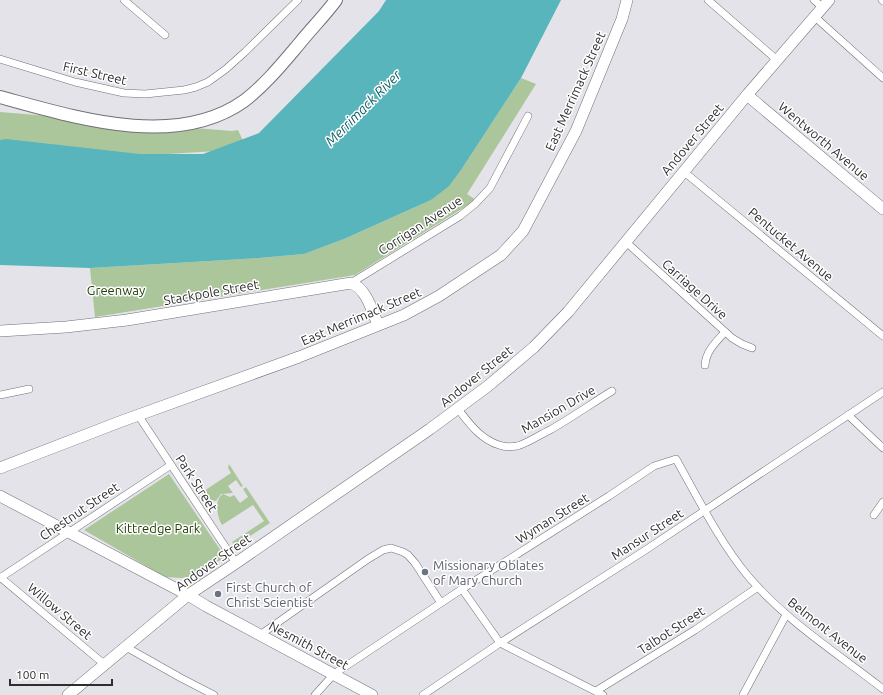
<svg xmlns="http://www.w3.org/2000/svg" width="883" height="695" viewBox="0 0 883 695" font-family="Ubuntu,sans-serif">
<rect width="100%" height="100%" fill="#e4e3ea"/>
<!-- green -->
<g fill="#abc69b">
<path d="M 521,78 L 536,84 L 467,194 L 476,200 L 355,275 L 95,317 L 90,268 L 259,258 L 304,254 L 344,239 L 431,200 L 463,167 Z"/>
<path d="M 0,112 L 232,131 L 238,130 L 246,147 L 233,150 L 152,155 L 0,149 Z"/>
<path d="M 229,464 L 243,486 L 241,487 L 236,480 L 228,486 L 233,493 L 221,494 L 216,501 C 210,500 205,498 201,493 L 231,473 L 228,468 Z"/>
<path d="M 169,474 L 225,557 L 195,576 L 181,578 L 165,577 L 84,530 Z"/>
<path d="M 246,487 L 270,523 L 235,546 L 232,542 L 264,521 L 253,505 L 222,525 C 217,517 214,499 223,494 L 230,497 L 234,495 L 240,503 L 248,497 L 243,489 Z"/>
</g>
<!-- water -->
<path fill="#57b5bb" d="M 386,0 L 561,0 L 521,78 L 463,167 L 449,186 L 431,200 L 344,239 L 304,254 L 259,258 L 90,268 L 0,265 L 0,140 L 6,139 L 140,154 L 203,154 L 259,133 L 379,11 Z"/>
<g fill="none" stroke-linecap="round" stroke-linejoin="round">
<defs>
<g id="street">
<path d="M 124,0 L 165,35"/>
<path d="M 708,0 L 777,60"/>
<path d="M 814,0 L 823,8"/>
<path d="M 882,0 L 883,1"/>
<path d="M 815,17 L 883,78"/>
<path d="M 0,59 L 75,82 L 124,93 L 145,94 L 184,90 L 196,87 L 208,82 L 226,69 L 245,52 L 298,0"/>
<path d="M 683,171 L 883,336"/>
<path d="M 626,242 L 732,338 L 742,344 L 752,348"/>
<path d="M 351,283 L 460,216 L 475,204 L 490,188 L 528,116"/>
<path d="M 705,365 C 706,351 716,342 725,332"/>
<path d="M 0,395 L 29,389"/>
<path d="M 458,409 C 469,423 480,439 499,445 C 504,447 511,447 517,446 C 528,443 539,435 550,430 C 571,418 591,404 612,391"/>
<path d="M 138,415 L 236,563"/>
<path d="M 848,415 L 883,448"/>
<path d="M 874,515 L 883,502"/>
<path d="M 0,577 L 104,664"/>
<path d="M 0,578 L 171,465"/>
<path d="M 462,589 L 500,643 L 603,695"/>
<path d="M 260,635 L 368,559 L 383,550 L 391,548 L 403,552 L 408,555 L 415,563 L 441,603"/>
<path d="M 126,647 L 181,678 L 214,695"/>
<path d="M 596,691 L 695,630 L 758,587"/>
<path d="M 315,695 L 334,674 L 462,589 L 609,496 L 654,466 L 676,459 C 698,498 719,541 748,576 C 786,621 837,653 883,689"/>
<path d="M 423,695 L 500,643 L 644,551 L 883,392"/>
<path d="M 743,695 L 786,615"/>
</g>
<g id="secondary">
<path d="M 747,95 L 883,209"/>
<path d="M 0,331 L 66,327 L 127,320 L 351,283 C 367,289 372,311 378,325"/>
<path d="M 0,468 L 122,421 L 299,357 L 404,315 L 439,296 L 501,255 L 523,231 L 576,131 L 622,19 L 627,0"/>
<path d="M 0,496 L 188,595 L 206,606 L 372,695"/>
<path d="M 68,695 L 188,595 L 236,563 L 430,429 L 488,386 L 534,347 L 568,312 L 747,95 L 829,0"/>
</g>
<path id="primary" d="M 0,97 C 74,117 175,150 244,101 C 265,85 282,64 299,44 C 311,29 325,15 336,0"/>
</defs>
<!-- street casing -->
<use href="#street" stroke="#707076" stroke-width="8"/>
<!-- secondary casing -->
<use href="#secondary" stroke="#707076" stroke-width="12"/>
<!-- primary casing -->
<use href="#primary" stroke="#707076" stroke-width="14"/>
<!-- street -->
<use href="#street" stroke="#fff" stroke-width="7"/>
<!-- secondary -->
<use href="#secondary" stroke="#fff" stroke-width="11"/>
<!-- primary -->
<use href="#primary" stroke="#fff" stroke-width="12"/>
</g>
<!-- markers -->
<g fill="#6b7280" stroke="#fff" stroke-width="1.5">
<circle cx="425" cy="572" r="4"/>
<circle cx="218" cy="594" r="4"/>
</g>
<g text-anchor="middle" stroke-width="3" stroke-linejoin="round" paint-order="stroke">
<!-- street labels -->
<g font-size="13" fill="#2e2e30" stroke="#fff">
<text transform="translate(95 73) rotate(13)" y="5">First Street</text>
<text transform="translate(575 91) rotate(-66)" y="5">East Merrimack Street</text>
<text transform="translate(692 139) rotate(-50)" y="5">Andover Street</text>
<text transform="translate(824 141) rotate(40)" y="5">Wentworth Avenue</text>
<text transform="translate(420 225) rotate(-33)" y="5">Corrigan Avenue</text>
<text transform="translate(791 244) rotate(40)" y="5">Pentucket Avenue</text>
<text transform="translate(695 289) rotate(42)" y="5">Carriage Drive</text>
<text transform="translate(211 292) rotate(-10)" y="5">Stackpole Street</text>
<text transform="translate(361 316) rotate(-23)" y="5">East Merrimack Street</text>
<text transform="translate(476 376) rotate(-39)" y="5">Andover Street</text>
<text transform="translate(558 409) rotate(-30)" y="5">Mansion Drive</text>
<text transform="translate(197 483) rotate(57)" y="5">Park Street</text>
<text transform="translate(79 511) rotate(-34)" y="5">Chestnut Street</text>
<text transform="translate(552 518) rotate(-32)" y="5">Wyman Street</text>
<text transform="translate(647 534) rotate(-33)" y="5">Mansur Street</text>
<text transform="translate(213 562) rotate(-35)" y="5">Andover Street</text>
<text transform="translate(60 611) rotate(40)" y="5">Willow Street</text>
<text transform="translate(671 630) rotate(-33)" y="5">Talbot Street</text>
<text transform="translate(828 630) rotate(38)" y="5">Belmont Avenue</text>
<text transform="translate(309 645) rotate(28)" y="5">Nesmith Street</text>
</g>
<!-- park labels -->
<g font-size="13" fill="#1d3d00" stroke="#fff">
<text x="116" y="295">Greenway</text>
<text x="158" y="533">Kittredge Park</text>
</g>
<!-- worship labels -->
<g font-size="13" fill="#5b616d" stroke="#fff" text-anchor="start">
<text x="433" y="570">Missionary Oblates<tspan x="433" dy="15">of Mary Church</tspan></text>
<text x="226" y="592">First Church of<tspan x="226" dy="15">Christ Scientist</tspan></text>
</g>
<!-- water labels -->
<g font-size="14" font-style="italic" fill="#0c5f63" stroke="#fff">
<text transform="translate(363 108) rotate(-45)" y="5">Merrimack River</text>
</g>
</g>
<!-- scale -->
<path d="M10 679v6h102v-6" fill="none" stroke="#2e2e30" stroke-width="2"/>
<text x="16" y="679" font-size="12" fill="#2e2e30" stroke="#ffffff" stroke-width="3" paint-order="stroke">100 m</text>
</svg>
